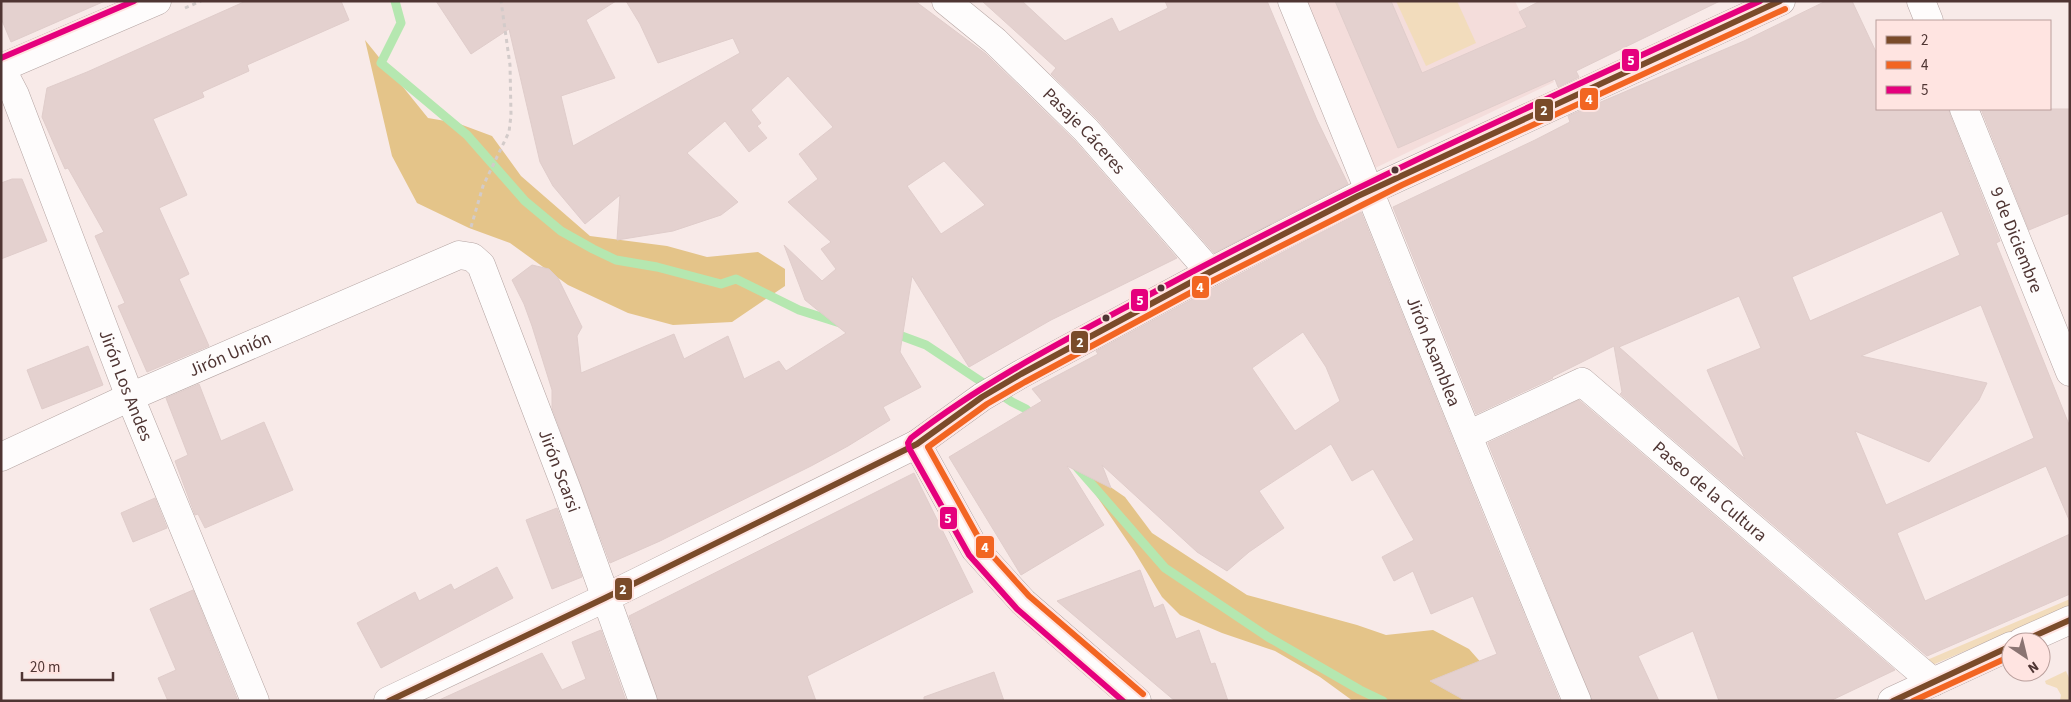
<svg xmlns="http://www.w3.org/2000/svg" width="2071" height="702" viewBox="0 0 2071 702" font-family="'Source Sans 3',sans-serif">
<rect width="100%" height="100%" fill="#f8eae8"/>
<!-- built -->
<path fill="#f4dddb" d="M 1302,1 L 1515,1 L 1554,82 L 1373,169 Z"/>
<!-- green -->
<g fill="#f2dcbc">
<path d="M 1396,1 L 1457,1 L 1476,43 L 1426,66 Z"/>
<path d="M 2070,599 L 2070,606 L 1930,666 L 1927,660 Z"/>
<path d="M 2066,671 L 2070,680 L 2070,701 L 2060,701 L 2061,695 L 2057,688 L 2046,684 L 2045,681 Z"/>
</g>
<!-- forest -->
<g fill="#e4c489">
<path d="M 365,40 L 428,118 L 457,123 L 492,136 L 521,176 L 590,236 L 667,246 L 707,257 L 758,252 L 785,269 L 785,286 L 732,322 L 673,325 L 628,313 L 568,285 L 510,243 L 469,228 L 417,203 L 392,156 Z"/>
<path d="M 1093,475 L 1125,497 L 1152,533 L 1247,595 L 1357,625 L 1386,635 L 1433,630 L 1469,649 L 1499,683 L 1506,701 L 1353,701 L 1320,677 L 1275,651 L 1222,633 L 1180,615 L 1162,597 L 1134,551 L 1083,476 Z"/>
</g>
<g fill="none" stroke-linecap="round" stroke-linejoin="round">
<!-- stream -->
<g stroke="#b5e7b0" stroke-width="9">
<path d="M 395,1 L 401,23 L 381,63 L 467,135 L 525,201 L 561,231 L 593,249 L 616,260 L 657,267 L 721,284 L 736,279 L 799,310 L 840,323"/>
<path d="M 891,332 L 926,345 L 1012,402 L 1026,409 L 1035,419"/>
<path d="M 1075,465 L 1165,568 L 1268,637 L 1360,690 L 1383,701"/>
</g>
</g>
<!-- building -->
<g fill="#e4d1cf" stroke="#e0cdcb" fill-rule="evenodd">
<path d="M 1,1 L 105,1 L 11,42 L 1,18 Z"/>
<path d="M 246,1 L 341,1 L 349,20 L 247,65 L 249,71 L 202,92 L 204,97 L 153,119 L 187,195 L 159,208 L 189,274 L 179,279 L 209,346 L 147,372 L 118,306 L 125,303 L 95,236 L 104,232 L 68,168 L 65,169 L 42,117 L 47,88 L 87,72 Z"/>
<path d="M 436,1 L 616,1 L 586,20 L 615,78 L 561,96 L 573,146 L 740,53 L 733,38 L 658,63 L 640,24 L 626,1 L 915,1 L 986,54 L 1075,141 L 1177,258 L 1051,320 L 969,367 L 912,276 L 900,352 L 921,387 L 883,407 L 890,420 L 848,446 L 811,466 L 660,541 L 610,563 L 552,408 L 552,390 L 532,326 L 524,304 L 512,280 L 532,265 L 549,269 L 558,278 L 582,327 L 577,336 L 581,373 L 674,334 L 684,359 L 728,336 L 744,379 L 779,361 L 786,371 L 846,333 L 805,300 L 784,245 L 822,281 L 836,269 L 821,249 L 831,242 L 788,202 L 818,179 L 799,154 L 833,127 L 788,76 L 751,110 L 761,123 L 757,126 L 767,138 L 749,152 L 725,121 L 687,153 L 738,202 L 721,215 L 673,231 L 617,240 L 620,195 L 585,224 L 553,186 L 540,162 L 509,29 L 471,54 ZM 944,161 L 985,205 L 941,234 L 907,186 Z"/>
<path d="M 982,1 L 1022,1 L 1065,41 L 1112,18 L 1119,32 L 1168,8 L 1165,1 L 1267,1 L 1317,120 L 1348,184 L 1214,253 L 1098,120 L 1051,74 L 1056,68 Z"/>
<path d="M 1335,1 L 1391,1 L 1422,73 L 1527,27 L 1519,12 L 1540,1 L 1720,1 L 1576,71 L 1579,77 L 1558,87 L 1555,79 L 1398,148 Z"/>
<path d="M 1826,1 L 1852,1 L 1877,54 L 1877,109 L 1949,109 L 1950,115 L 2000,241 L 1996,243 L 2070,427 L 2070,522 L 2046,466 L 1897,533 L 1925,601 L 2070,534 L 2070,594 L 1927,656 L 1620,394 L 1622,392 L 1614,346 L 1552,377 L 1553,378 L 1476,414 L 1393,207 L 1535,140 L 1570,122 L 1568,116 L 1744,41 ZM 1942,211 L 1960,255 L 1810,321 L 1792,277 ZM 1739,296 L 1761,348 L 1707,370 L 1745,459 L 1619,347 ZM 1981,305 L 2034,438 L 1886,505 L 1855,431 L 1929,462 L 1979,400 L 1987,383 L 1861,356 Z"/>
<path d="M 1981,109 L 2070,109 L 2070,213 L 2029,230 Z"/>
<path d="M 12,179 L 22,179 L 47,241 L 1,259 L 1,183 Z"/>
<path d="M 1361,212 L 1490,532 L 1560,701 L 1466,701 L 1430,681 L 1497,654 L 1473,596 L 1431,614 L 1413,571 L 1394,581 L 1382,557 L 1414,540 L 1373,469 L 1352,481 L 1331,444 L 1259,491 L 1284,528 L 1249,552 L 1227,571 L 1197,552 L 1102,465 L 1111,488 L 1067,466 L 1104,525 L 1021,575 L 949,457 L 1042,401 L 1032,389 L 1098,354 L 1096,351 L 1217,286 ZM 1303,332 L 1326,367 L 1340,401 L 1295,431 L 1252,368 Z"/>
<path d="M 88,346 L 103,385 L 42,409 L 27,370 Z"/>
<path d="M 199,384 L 221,441 L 264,422 L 293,490 L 205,528 L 198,514 L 195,515 L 175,461 L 188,455 L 166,398 Z"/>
<path d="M 1579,400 L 1895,670 L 1830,701 L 1719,701 L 1693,631 L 1638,656 L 1659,701 L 1592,701 L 1488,443 Z"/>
<path d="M 914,473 L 973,592 L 807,676 L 816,701 L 658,701 L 629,616 Z"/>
<path d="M 155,498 L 167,528 L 133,542 L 121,513 Z"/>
<path d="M 557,508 L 582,577 L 552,589 L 526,520 Z"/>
<path d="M 497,567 L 513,598 L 381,668 L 357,623 L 415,592 L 419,601 L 451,584 L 454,590 Z"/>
<path d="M 1140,570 L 1154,608 L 1163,604 L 1176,639 L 1199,630 L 1211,664 L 1215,663 L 1228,701 L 1175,701 L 1057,601 Z"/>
<path d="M 193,590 L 238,701 L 168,701 L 158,678 L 176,670 L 150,609 Z"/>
<path d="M 601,630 L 626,701 L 437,701 L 542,653 L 562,690 L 586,679 L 572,642 Z"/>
<path d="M 994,672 L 1004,701 L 924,701 L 924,697 Z"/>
</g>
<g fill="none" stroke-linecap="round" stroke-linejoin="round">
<defs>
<g id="minor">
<path id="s1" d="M 946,1 L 995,41 L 1086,130 L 1210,272"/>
<path id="s2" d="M 1292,1 C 1388,234 1479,469 1577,701"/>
<path d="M 1921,1 L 1929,21"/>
<path id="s3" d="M 1,68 L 15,95 L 130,397 L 255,701"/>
<path d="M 1,68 L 157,1"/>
<path id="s4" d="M 1964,109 L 2070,372"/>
<path id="s5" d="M 1468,435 L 1582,382 L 1933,682"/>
<path d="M 917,444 L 975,549 L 1023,602 L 1137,701"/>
<path id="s6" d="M 1,457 L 130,397 L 459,255 L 472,257 L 481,265 L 567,490 L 643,701"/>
<path d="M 2021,642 L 2070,620"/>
<path d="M 388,701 L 605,598 L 917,444 L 982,397 L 1021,374 L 1210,272 L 1358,196 L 1781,1"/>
<path d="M 1892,701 L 2011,646"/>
</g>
</defs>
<!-- minor casing -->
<use href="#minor" stroke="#b4a4a2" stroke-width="29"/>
<!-- path -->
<g stroke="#d3cbca" stroke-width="3" stroke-dasharray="4 4" stroke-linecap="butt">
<path d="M 185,8 L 201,1"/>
<path d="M 471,227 L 483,186 L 509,132 L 511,115 L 510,65 L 501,1"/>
</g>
<!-- minor -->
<use href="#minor" stroke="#fefcfc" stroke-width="28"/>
<defs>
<g id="bus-1">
<path d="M 2021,642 L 2070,620"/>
<path d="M 389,701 L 605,598 L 917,444 L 982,397 L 1021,374 L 1210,272 L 1358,196 L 1780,1"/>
<path d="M 1893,701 L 2011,646"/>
</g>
<g id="bus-2">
<path d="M 1143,694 L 1029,596 L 982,544 L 928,447 L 987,404 L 1025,382 L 1214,280 L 1402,185 L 1785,9"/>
<path d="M 1913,701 L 2011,656"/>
</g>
<g id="bus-3">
<path d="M 1,58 L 134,1"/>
<path d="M 1123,701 L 1017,609 L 969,555 L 909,448 L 908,443 L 911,438 C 987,379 1073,336 1158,290 C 1354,185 1557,94 1760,1"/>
</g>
</defs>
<!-- bus-1 casing -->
<use href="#bus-1" stroke="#ffe4e1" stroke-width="10"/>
<!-- bus-2 casing -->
<use href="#bus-2" stroke="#ffe4e1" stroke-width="10"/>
<!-- bus-3 casing -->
<use href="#bus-3" stroke="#ffe4e1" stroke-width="10"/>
<!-- bus-1 -->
<use href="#bus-1" stroke="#7a4b2a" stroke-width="6"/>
<!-- bus-2 -->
<use href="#bus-2" stroke="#f26522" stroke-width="6"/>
<!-- bus-3 -->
<use href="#bus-3" stroke="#e5007d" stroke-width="6"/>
</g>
<!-- markers -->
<g fill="#4f3533" stroke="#ffe4e1" stroke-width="2">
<circle cx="1395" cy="170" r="4.5"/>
<circle cx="1161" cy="288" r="4.5"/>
<circle cx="1106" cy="318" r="4.5"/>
</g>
<g text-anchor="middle" stroke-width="4.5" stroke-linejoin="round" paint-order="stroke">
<!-- street labels -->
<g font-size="18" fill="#4f3533" stroke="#ffe4e1">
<text dy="6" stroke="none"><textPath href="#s1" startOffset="190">Pasaje Cáceres</textPath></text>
<text dy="6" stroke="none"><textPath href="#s4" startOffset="141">9 de Diciembre</textPath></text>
<text dy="6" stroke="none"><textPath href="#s2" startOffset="378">Jirón Asamblea</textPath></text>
<text dy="6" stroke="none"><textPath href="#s6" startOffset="251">Jirón Unión</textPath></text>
<text dy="6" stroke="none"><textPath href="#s3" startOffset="341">Jirón Los Andes</textPath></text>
<text dy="6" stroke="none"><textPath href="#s6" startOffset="746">Jirón Scarsi</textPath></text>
<text dy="6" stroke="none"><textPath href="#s5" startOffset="294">Paseo de la Cultura</textPath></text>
</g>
</g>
<g stroke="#ffe4e1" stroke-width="2">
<rect x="1621" y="48" width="19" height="24" rx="5" fill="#e5007d"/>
<rect x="1579" y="87" width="20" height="24" rx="5" fill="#f26522"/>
<rect x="1534" y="98" width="20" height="24" rx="5" fill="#7a4b2a"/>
<rect x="1191" y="275" width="19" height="24" rx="5" fill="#f26522"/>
<rect x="1130" y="288" width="19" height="24" rx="5" fill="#e5007d"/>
<rect x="1070" y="330" width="19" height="24" rx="5" fill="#7a4b2a"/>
<rect x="939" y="506" width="19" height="24" rx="5" fill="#e5007d"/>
<rect x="975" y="535" width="20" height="24" rx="5" fill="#f26522"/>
<rect x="614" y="577" width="19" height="24" rx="5" fill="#7a4b2a"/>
</g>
<g font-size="14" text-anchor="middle" font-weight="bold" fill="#fff">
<text x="1631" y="65">5</text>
<text x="1589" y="104">4</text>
<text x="1544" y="115">2</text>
<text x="1200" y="292">4</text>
<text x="1140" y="305">5</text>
<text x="1080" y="347">2</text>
<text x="948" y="523">5</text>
<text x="985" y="552">4</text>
<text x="623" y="594">2</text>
</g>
<!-- border -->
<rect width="2071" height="702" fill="none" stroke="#4f3533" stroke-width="5"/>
<!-- legend -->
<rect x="1876" y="20" width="175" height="90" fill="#ffe4e1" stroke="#b99e9b"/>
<rect x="1886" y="36" width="25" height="8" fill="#7a4b2a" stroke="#b99e9b"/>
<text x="1921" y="45" font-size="15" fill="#4f3533">2</text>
<rect x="1886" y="61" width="25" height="8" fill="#f26522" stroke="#b99e9b"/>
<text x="1921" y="70" font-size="15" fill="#4f3533">4</text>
<rect x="1886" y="86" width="25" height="8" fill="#e5007d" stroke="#b99e9b"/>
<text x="1921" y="95" font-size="15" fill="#4f3533">5</text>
<!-- north arrow -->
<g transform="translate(2026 657) rotate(145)"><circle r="24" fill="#ffe4e1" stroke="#b99e9b"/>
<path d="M0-4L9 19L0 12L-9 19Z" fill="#8a7472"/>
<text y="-8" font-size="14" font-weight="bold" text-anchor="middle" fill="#4f3533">N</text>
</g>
<!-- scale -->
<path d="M22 672v8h91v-8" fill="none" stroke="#4f3533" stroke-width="2.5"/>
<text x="30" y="672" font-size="15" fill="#4f3533" stroke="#ffe4e1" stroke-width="4" paint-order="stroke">20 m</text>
</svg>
